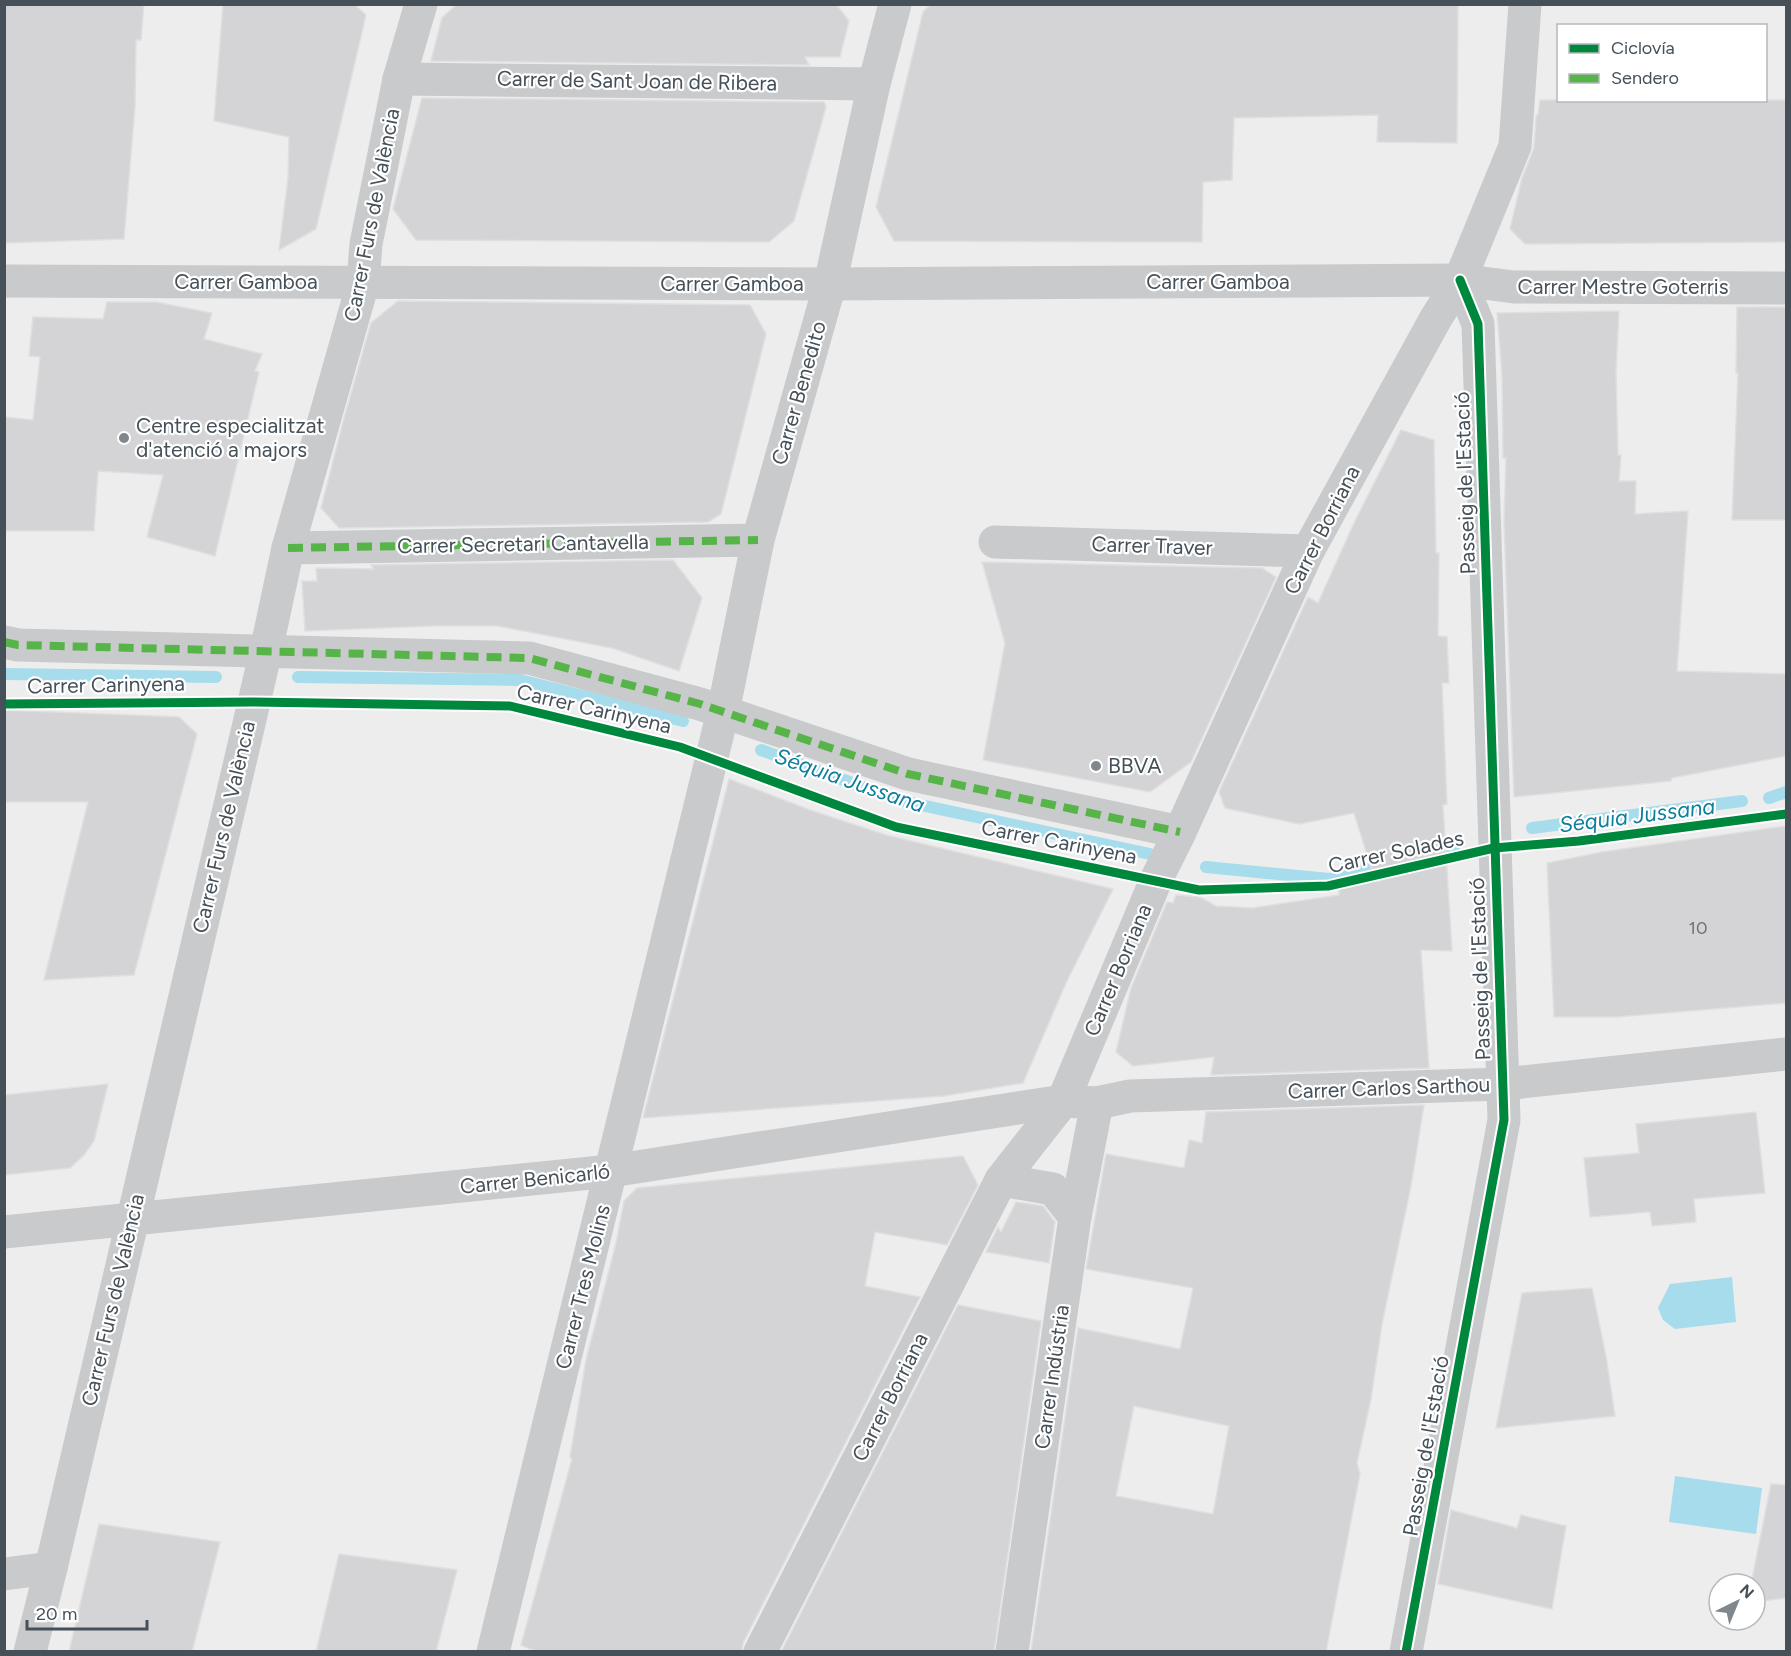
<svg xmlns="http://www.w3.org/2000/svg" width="1791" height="1656" viewBox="0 0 1791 1656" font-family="Figtree,sans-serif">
<rect width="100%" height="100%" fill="#eeeded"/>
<!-- water -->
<g fill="#a6dceb">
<path d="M 1732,1277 L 1736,1322 L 1675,1329 L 1663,1320 L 1658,1308 L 1670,1284 Z"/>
<path d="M 1675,1476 L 1762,1488 L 1756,1534 L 1669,1522 Z"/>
</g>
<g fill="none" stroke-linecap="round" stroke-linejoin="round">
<!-- stream -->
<g stroke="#a6dceb" stroke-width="12">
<path d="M 4,674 L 216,677"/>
<path d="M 298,677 L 520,680 L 683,721"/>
<path d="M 761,750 L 902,801 L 1150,854"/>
<path d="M 1769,798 L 1786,792"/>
<path d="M 1532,828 L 1742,801"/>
<path d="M 1431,853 L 1454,847"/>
<path d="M 1206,867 L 1329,879 L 1386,865"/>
</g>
</g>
<!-- building -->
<g fill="#d4d4d6" stroke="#dfdfe0" stroke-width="1.5" fill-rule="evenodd">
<path d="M 4,4 L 144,4 L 141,40 L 136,40 L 135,106 L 124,239 L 4,243 Z"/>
<path d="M 223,4 L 354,4 L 366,15 L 316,229 L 279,250 L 288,178 L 289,137 L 214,121 Z"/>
<path d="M 457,4 L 836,4 L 849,21 L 840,57 L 805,57 L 809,65 L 431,61 L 442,18 Z"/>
<path d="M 931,4 L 1458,4 L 1457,143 L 1377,142 L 1378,115 L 1234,118 L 1232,180 L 1203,182 L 1202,242 L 894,241 L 876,207 L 923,12 Z"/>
<path d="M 422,98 L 824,102 L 826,107 L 794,221 L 769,242 L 416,240 L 393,209 Z"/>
<path d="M 1540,100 L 1786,100 L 1786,242 L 1525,244 L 1510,229 L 1522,178 L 1534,148 L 1536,118 L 1537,115 L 1538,115 Z"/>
<path d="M 398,301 L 750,305 L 766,334 L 721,514 L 708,522 L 339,528 L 321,508 L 343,422 L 371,323 Z"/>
<path d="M 107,302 L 156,302 L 212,313 L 204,339 L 262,354 L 255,371 L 259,372 L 215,556 L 147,537 L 163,475 L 98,471 L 94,531 L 4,531 L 4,417 L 33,420 L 40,357 L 29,356 L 33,317 L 103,319 Z"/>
<path d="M 1737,307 L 1786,307 L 1786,520 L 1732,520 L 1738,373 L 1736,373 Z"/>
<path d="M 1619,311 L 1616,371 L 1618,455 L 1621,455 L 1619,481 L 1636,481 L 1635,514 L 1688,511 L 1677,671 L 1786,674 L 1786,756 L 1672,778 L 1671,781 L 1514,797 L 1504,522 L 1506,458 L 1503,458 L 1502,374 L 1497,313 Z"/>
<path d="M 1401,430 L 1434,440 L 1436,553 L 1439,553 L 1438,636 L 1447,637 L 1449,683 L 1442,683 L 1447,804 L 1443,805 L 1452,951 L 1421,950 L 1429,1068 L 1211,1075 L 1214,1057 L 1133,1066 L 1116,1052 L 1131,988 L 1167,902 L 1173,903 L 1176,895 L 1200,897 L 1216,906 L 1252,908 L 1339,895 L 1339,889 L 1375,880 L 1354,813 L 1299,824 L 1225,808 L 1219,792 L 1308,597 L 1318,603 L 1354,523 Z"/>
<path d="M 673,560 L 702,598 L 679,671 L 612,648 L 498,626 L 433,626 L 305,631 L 302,581 L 317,581 L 316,568 L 374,569 L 371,565 Z"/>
<path d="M 982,562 L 1262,568 L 1276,577 L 1191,762 L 1150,792 L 983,760 L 1005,643 Z"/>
<path d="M 4,710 L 179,717 L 197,734 L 134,975 L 44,980 L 88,802 L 4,802 Z"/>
<path d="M 729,779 L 810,810 L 886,835 L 1113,889 L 1066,983 L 1023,1083 L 944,1096 L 643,1118 Z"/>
<path d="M 1786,826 L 1786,1003 L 1616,1017 L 1554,1017 L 1547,863 L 1602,852 Z"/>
<path d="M 108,1084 L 94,1141 L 84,1155 L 70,1168 L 4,1175 L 4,1095 Z"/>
<path d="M 1424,1105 L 1411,1186 L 1382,1324 L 1371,1399 L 1357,1463 L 1360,1474 L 1326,1652 L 1031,1652 L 1078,1328 L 1180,1349 L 1193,1288 L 1086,1269 L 1106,1154 L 1184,1168 L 1189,1140 L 1202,1143 L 1206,1112 ZM 1134,1406 L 1229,1426 L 1213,1514 L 1116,1496 Z"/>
<path d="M 1756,1112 L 1765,1193 L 1694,1199 L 1696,1222 L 1652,1226 L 1650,1212 L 1590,1217 L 1584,1158 L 1639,1153 L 1636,1124 Z"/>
<path d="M 963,1156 L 978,1185 L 947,1245 L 875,1232 L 865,1286 L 920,1297 L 743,1643 L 742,1652 L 537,1652 L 521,1645 L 572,1459 L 570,1457 L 586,1360 L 616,1243 L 624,1201 L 637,1188 Z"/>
<path d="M 1016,1202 L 1043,1206 L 1055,1222 L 1049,1263 L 986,1252 L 998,1227 L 1001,1232 Z"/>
<path d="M 1592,1288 L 1606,1356 L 1615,1416 L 1496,1428 L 1522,1293 Z"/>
<path d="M 958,1305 L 1041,1321 L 994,1652 L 781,1652 Z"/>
<path d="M 1771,1484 L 1786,1485 L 1786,1598 L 1755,1602 L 1755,1584 L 1751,1584 Z"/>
<path d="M 1451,1510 L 1517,1528 L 1521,1515 L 1566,1526 L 1552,1609 L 1438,1584 Z"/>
<path d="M 99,1524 L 220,1542 L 192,1652 L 69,1652 Z"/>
<path d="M 339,1554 L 457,1570 L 436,1652 L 316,1652 Z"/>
</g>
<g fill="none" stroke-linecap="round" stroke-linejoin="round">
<!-- pedestrian -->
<path stroke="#c8cacc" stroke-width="33" d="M 4,642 L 18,645 L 529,658 L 700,704 L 908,774 L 1180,832"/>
<!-- minor -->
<g stroke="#c8cacc" stroke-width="33">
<path d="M 399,79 L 874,84"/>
<path d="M 4,281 L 830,284 L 1460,280 L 1514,287 L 1786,288"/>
<path d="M 995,542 L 1308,551"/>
<path d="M 288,548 L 758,540"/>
<path d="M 1001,1180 L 1053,1189 L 1075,1217"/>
<path d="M 4,1232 L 611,1171 L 1063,1101 L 1097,1103 L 1130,1096 L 1503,1084 L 1786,1054"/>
<path d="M 4,1574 L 51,1568"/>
<path d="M 493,1652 L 723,712 L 758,540 L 830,284 L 874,84 L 895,4"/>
<path d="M 760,1652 L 1001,1180 L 1063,1101 L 1156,880 L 1180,832 L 1308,551 L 1436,318 L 1460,280 L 1515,146 L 1525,4"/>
<path d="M 1012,1652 L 1075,1217 L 1097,1103"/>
<path d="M 1406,1652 L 1504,1120 L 1478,324 L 1460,280"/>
</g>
<!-- tertiary -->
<path stroke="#c8cacc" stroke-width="33" d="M 30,1652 L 51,1568 L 266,651 L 288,548 L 363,283 L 366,244 L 399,79 L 421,4"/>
<!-- quiet -->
<g stroke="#57b448" stroke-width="8" stroke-dasharray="15 8" stroke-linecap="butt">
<path d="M 288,548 L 758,540"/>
<path d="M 4,642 L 18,645 L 529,658 L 700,704 L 908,774 L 1180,832"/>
</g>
<defs>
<g id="cycleway">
<path d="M 4,704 L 254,702 L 510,706 L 680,747 L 896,827 L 1199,890 L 1328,886 L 1494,848 L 1579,841 L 1786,814"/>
<path d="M 1406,1652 L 1504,1120 L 1478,324 L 1460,280"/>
</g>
</defs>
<!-- cycleway casing -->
<use href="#cycleway" stroke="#fff" stroke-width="13"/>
<!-- cycleway -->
<use href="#cycleway" stroke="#00873e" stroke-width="9"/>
</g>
<!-- markers -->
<g fill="#80878d" stroke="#fff" stroke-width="2">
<circle cx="124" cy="438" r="6"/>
<circle cx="1096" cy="766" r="6"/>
</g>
<g text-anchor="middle" stroke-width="4.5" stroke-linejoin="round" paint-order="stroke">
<!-- number labels -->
<g font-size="18" fill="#6a727a">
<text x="1698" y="934">10</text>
</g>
<!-- street labels -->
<g font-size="21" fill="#455059" stroke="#fff">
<text transform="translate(637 81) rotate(1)" y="7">Carrer de Sant Joan de Ribera</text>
<text transform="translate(372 215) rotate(-79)" y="7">Carrer Furs de València</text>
<text x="246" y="289">Carrer Gamboa</text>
<text x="1218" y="289">Carrer Gamboa</text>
<text x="732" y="291">Carrer Gamboa</text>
<text x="1623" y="294">Carrer Mestre Goterris</text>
<text transform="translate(799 393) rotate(-74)" y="7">Carrer Benedito</text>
<text transform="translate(1465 483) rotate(-92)" y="7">Passeig de l'Estació</text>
<text transform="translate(1322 530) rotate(-63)" y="7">Carrer Borriana</text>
<text transform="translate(523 544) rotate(-1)" y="7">Carrer Secretari Cantavella</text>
<text transform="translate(1152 546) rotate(2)" y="7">Carrer Traver</text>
<text transform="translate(106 685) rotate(-1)" y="7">Carrer Carinyena</text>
<text transform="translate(594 709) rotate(13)" y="7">Carrer Carinyena</text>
<text transform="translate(224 827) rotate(-77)" y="7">Carrer Furs de València</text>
<text transform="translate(1059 842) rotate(11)" y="7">Carrer Carinyena</text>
<text transform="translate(1396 852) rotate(-12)" y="7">Carrer Solades</text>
<text transform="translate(1480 969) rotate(-92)" y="7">Passeig de l'Estació</text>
<text transform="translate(1118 970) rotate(-67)" y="7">Carrer Borriana</text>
<text transform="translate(1389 1088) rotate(-2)" y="7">Carrer Carlos Sarthou</text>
<text transform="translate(535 1179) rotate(-6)" y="7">Carrer Benicarló</text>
<text transform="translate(583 1287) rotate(-76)" y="7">Carrer Tres Molins</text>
<text transform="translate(113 1300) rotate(-77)" y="7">Carrer Furs de València</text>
<text transform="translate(1052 1377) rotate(-82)" y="7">Carrer Indústria</text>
<text transform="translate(890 1397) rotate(-63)" y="7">Carrer Borriana</text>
<text transform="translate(1426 1446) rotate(-80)" y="7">Passeig de l'Estació</text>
</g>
<!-- poi labels -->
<g font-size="21" fill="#455059" stroke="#fff" text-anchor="start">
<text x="136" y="433">Centre especialitzat<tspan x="136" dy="24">d'atenció a majors</tspan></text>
<text x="1108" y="773">BBVA</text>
</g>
<!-- water labels -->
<g font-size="22" font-style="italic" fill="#0e7e9d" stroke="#fff">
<text transform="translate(850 780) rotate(19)" y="8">Séquia Jussana</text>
<text transform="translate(1637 815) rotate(-7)" y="8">Séquia Jussana</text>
</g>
</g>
<!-- border -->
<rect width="1791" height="1656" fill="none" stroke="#455059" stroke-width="12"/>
<!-- legend -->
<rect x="1557" y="24" width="210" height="78" fill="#ffffff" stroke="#b5b9bd" stroke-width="1.5"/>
<rect x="1569" y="44" width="30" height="9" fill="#00873e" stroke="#b5b9bd" stroke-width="1.5"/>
<text x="1611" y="54" font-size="18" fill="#455059">Ciclovía</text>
<rect x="1569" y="74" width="30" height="9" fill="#57b448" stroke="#b5b9bd" stroke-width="1.5"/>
<text x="1611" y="84" font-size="18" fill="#455059">Sendero</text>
<!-- north arrow -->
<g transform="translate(1737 1602) rotate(43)"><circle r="28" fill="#ffffff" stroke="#b5b9bd" stroke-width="1.5"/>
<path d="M0-4.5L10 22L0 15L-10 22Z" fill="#80878d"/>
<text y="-9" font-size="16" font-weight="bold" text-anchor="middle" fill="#455059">N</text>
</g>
<!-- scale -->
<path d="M27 1620v9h120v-9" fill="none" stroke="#455059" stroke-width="3"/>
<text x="36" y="1620" font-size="18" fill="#455059" stroke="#ffffff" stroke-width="4.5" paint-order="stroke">20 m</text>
</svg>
